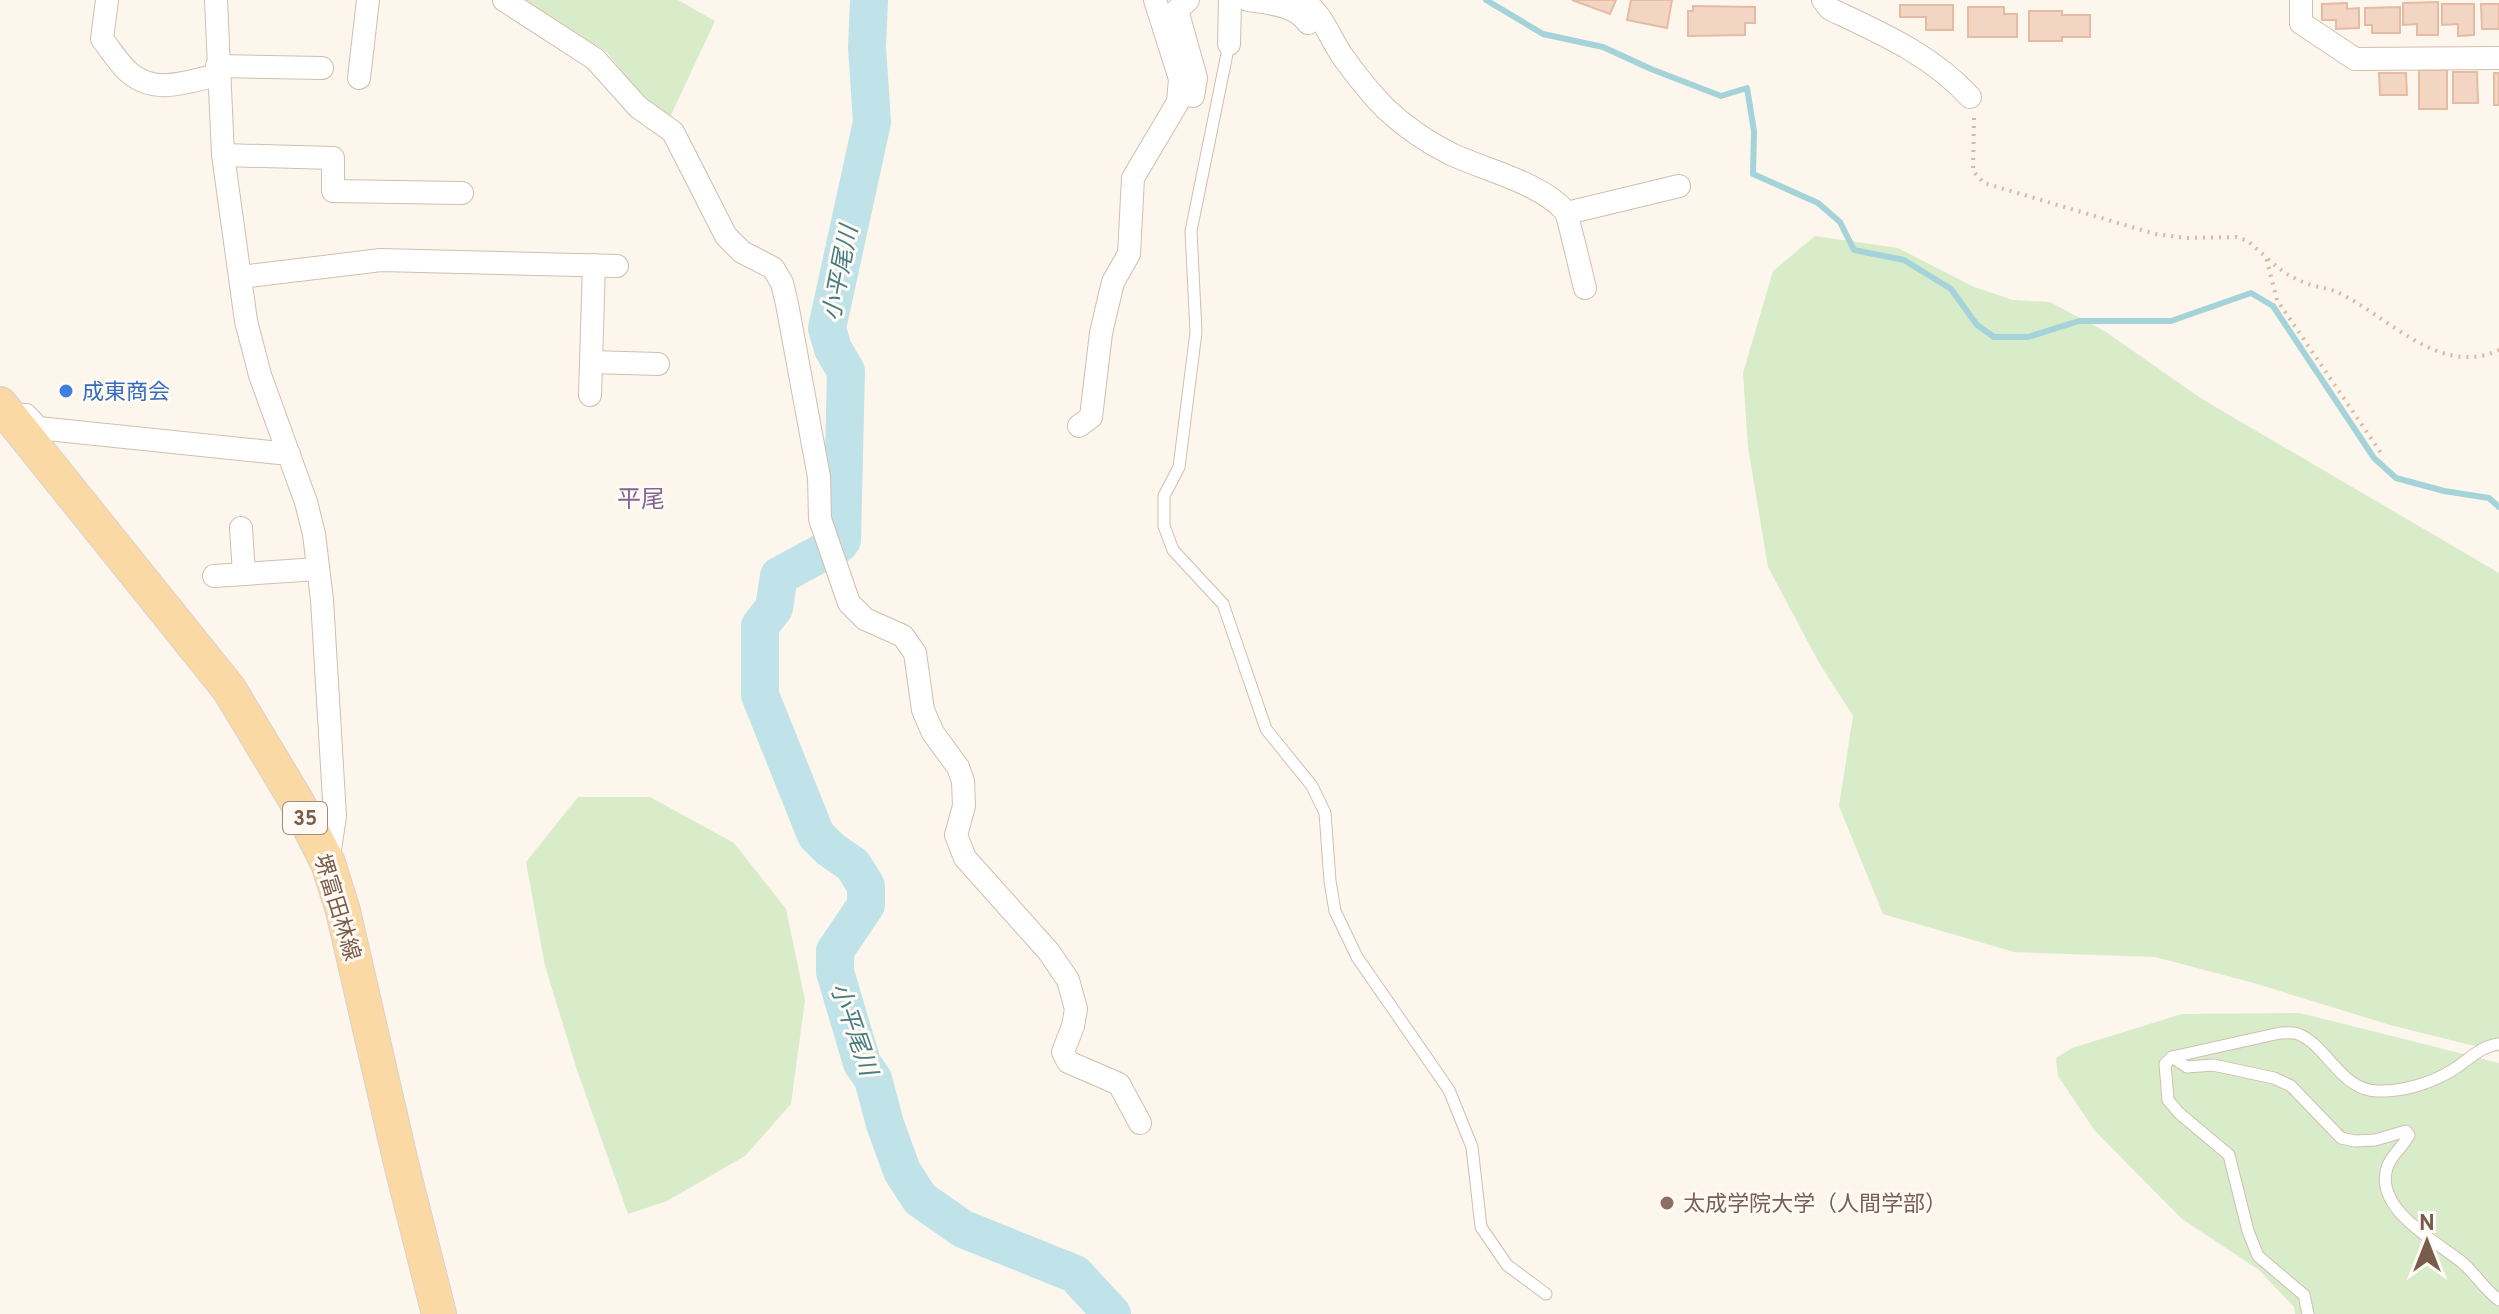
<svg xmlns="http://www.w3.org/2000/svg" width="2499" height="1314" viewBox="0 0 2499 1314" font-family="Overpass,'Noto Sans JP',sans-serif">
<rect width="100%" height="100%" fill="#fdf6ec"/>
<!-- green -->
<g fill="#d8ecc9">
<path d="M 522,0 L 678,0 L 715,21 L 670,117 L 640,96 L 607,52 Z"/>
<path d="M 1815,236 L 1898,248 L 1974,287 L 2013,300 L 2050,302 L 2106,332 L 2202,399 L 2499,573 L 2499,1052 L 2390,1025 L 2254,983 L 2155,957 L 2014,952 L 1883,914 L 1839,806 L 1853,716 L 1818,661 L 1768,567 L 1748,447 L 1743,373 L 1773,271 Z"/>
<path d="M 578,797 L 650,797 L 734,843 L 786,909 L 805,1000 L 791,1104 L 745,1156 L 667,1201 L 628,1214 L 577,1070 L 545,966 L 526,862 Z"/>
<path d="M 2300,1013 L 2499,1063 L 2499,1314 L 2295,1314 L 2294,1307 L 2259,1270 L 2182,1219 L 2095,1131 L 2058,1076 L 2056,1058 L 2072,1048 L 2182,1014 Z"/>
</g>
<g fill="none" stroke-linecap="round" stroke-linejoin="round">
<!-- stream -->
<path stroke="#a5d3da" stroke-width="6" d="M 1486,0 L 1543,34 L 1603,47 L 1651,69 L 1721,96 L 1747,88 L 1754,131 L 1753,174 L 1818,203 L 1840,222 L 1854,250 L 1904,260 L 1951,289 L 1977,325 L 1994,337 L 2028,337 L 2079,321 L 2171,321 L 2251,293 L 2273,306 L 2374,458 L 2396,478 L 2444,491 L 2489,498 L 2499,507"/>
<!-- river -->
<g stroke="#bfe3e8" stroke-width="38">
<path d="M 839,544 L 842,540 L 846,371 L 833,349 L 827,328 L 872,122 L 867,47 L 869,0"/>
<path d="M 825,551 L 779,576 L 774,608 L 760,626 L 760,695 L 816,835 L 830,849 L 853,865 L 866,886 L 866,905 L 835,951 L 835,972 L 862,1063 L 873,1079 L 885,1124 L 902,1171 L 920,1199 L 963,1229 L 1075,1274 L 1112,1314"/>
</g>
</g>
<!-- building -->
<g fill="#f3d5c3" stroke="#e6bba3" stroke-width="2">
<path d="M 1572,0 L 1616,0 L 1610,14 Z"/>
<path d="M 1631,0 L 1672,0 L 1667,28 L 1627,20 Z"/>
<path d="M 2438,2 L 2438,35 L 2417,35 L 2417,24 L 2403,25 L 2403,3 Z"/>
<path d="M 2347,3 L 2347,9 L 2359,8 L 2359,28 L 2336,29 L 2336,20 L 2322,20 L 2322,4 Z"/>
<path d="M 2442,4 L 2474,4 L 2474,35 L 2458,36 L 2458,24 L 2442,25 Z"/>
<path d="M 2481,4 L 2499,4 L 2499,29 L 2482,29 Z"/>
<path d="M 1900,5 L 1953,5 L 1953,30 L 1926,30 L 1926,17 L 1900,17 Z"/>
<path d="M 1693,6 L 1755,7 L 1755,23 L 1745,23 L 1745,35 L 1688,36 L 1688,11 L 1693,11 Z"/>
<path d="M 1968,7 L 2004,7 L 2004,14 L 2017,14 L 2017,37 L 1968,37 Z"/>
<path d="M 2400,7 L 2400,33 L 2372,33 L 2372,25 L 2365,25 L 2365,8 Z"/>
<path d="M 2029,11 L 2062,11 L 2062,15 L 2090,15 L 2090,37 L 2062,37 L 2062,41 L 2029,41 Z"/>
<rect x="2419" y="70" width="28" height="39"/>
<path d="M 2453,72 L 2477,72 L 2478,103 L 2453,103 Z"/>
<path d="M 2379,73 L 2406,73 L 2407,95 L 2380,95 Z"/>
<rect x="2494" y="73" width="5" height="32"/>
</g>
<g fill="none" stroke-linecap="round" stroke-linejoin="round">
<defs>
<g id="lane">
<path d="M 1229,44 L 1191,231 L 1196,332 L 1179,467 L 1164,496 L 1164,526 L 1173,550 L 1223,604 L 1266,729 L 1312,786 L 1325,813 L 1330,881 L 1335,911 L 1357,957 L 1449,1090 L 1472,1147 L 1481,1227 L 1507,1265 L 1546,1294"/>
<path d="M 2172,1057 L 2187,1067 L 2213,1065 L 2274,1078 L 2291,1086 L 2341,1138 L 2355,1141 L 2375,1140 L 2406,1131 L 2409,1135 C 2403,1148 2388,1157 2386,1172 C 2378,1212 2439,1243 2464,1264 C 2476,1275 2486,1291 2499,1300"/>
<path d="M 2308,1314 L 2304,1295 L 2258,1256 L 2248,1231 L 2229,1155 L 2179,1113 L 2168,1100 L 2165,1064 L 2172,1057 L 2280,1033 C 2285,1033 2293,1032 2298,1034 C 2327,1045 2341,1091 2378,1091 C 2402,1092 2431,1083 2451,1071 C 2467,1062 2479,1046 2499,1044"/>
</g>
<g id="street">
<path d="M 107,0 L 102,39 C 111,50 120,66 131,74 C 157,95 189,81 218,75"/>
<path d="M 216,0 L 223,155 L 246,321 L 260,375 L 306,502 L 314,534 L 322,600 L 335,816 L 328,863"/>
<path d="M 504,0 L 595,59 L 638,107 L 673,132 L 726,236 L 742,252 L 773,268 L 782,283 L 787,304 L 819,477 L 820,519 L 849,603 L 865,619 L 903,636 L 915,653 L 923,710 L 933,733 L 958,767 L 963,781 L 964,806 L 956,835 L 965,858 L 1049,952 L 1068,980 L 1076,1009 L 1073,1026 L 1063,1052 L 1068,1062 L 1119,1084 L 1140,1123"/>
<path d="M 1188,0 L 1177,10 L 1196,78 L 1193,96"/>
<path d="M 1248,0 C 1268,3 1296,5 1308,23"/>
<path d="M 1299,0 C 1321,8 1330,39 1343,57 C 1356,75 1370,93 1386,109 C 1404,126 1429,143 1451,154 C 1485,170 1541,183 1565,211 C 1568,215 1582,277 1585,288"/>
<path d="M 1823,0 L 1830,9 C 1881,33 1932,55 1970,97"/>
<path d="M 2301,0 L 2301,23 L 2355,59 L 2499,58"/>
<path d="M 1229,44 L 1230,0"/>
<path d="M 217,66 L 322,68"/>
<path d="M 359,78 L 368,0"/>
<path d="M 223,155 L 333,158 L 333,191 L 462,193"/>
<path d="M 1567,213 L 1679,186"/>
<path d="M 241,277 L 381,260 L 617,266"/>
<path d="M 591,362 L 658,364"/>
<path d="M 590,395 L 594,265"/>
<path d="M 18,416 L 26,415 L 38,428 L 289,454"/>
<path d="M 1079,426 L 1091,417 L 1101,333 L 1113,282 L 1129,254 L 1133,178 L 1178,102 L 1180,79 L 1155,0"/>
<path d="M 241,528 L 244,574"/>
<path d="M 214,576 L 318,569"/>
</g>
<path id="primary" d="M 0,404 L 229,689 L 297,802 L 328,863 L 343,911 L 401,1163 L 439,1314"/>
</defs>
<!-- lane casing -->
<use href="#lane" stroke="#d1beb0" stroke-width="13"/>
<!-- street casing -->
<use href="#street" stroke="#d1beb0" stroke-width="24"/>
<!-- primary casing -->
<use href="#primary" stroke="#dad1cd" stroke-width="36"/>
<!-- path -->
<g stroke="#d9b8a5" stroke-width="4" stroke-dasharray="2 6" stroke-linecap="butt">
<path d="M 1974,118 L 1973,171 L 1984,183 L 2155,234 L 2186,238 L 2236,237 L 2248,241 L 2266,257 L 2277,300 L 2381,453"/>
<path d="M 2268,259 C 2282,272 2296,281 2315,286 C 2323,288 2331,289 2339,293 C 2388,316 2440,378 2499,350"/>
</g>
<!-- lane -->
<use href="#lane" stroke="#fff" stroke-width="11"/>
<!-- street -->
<use href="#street" stroke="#fff" stroke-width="22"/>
<!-- primary -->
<use href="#primary" stroke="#fbd9a5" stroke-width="34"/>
</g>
<!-- markers -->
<circle fill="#3f7fe0" stroke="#fffaf3" stroke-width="3" cx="66" cy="391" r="8"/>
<circle fill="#8d6e63" stroke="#fffaf3" stroke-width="3" cx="1667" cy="1203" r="8"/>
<g text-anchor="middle" stroke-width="6" stroke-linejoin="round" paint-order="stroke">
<!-- shield labels -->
<rect fill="#fffaf3" stroke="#a28b7f" stroke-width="2" x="283" y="802" width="44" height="32" rx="6"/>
<g font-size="20" font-weight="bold" fill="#7a5c4d">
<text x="305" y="825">35</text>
</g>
<!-- shop labels -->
<g font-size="22" fill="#366cbe" stroke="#fffaf3" text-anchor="start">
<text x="82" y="399">成東商会</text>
</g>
<!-- street labels -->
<g font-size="22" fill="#7a5c4d" stroke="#fffaf3">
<text transform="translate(338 907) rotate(73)" y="8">堺富田林線</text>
</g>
<!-- education labels -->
<g font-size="22" fill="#785e54" stroke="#fffaf3" text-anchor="start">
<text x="1683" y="1211">太成学院大学（人間学部）</text>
</g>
<!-- water labels -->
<g font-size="24" font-style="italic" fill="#437c86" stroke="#fffaf3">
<text transform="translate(840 273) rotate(-79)" y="8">小平尾川</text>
<text transform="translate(854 1029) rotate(71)" y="8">小平尾川</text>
</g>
<!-- neighbourhood labels -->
<g font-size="24" fill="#846695" stroke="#fffaf3">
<text x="641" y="507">平尾</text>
</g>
</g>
<!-- north arrow -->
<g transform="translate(2427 1242)" stroke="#fffaf3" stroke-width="6" paint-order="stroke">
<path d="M0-6L14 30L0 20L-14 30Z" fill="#7a5c4d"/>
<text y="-12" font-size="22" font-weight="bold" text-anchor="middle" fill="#7a5c4d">N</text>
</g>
</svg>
